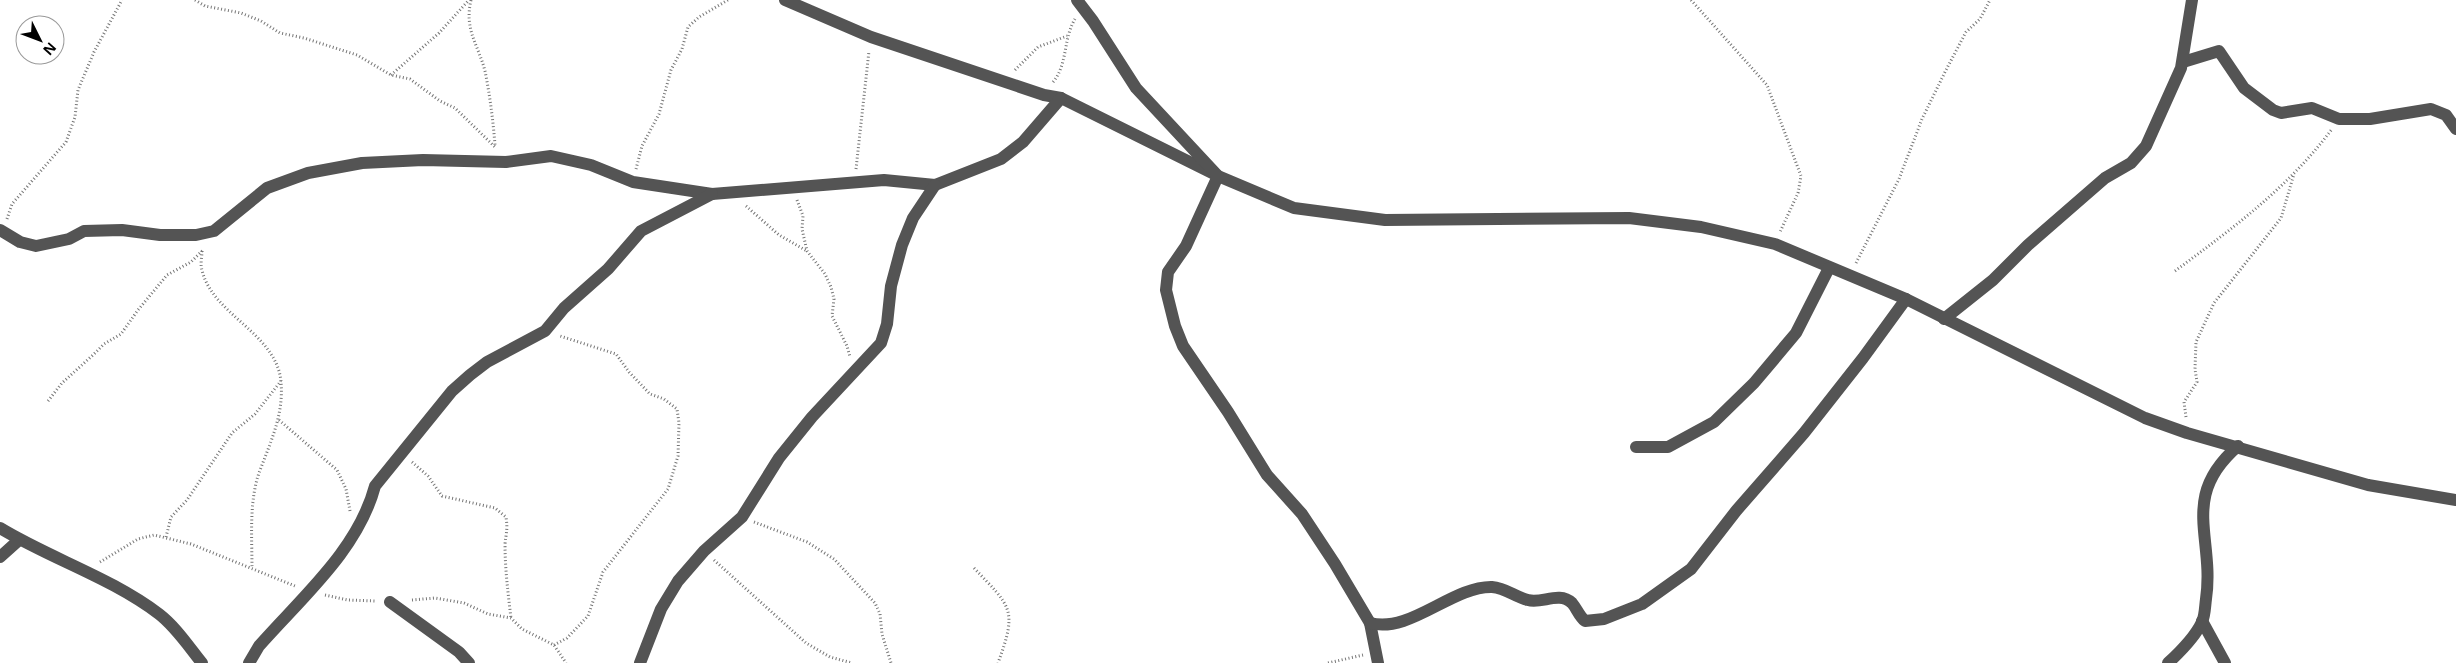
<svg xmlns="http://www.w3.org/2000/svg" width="2456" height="663" viewBox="0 0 2456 663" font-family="'Noto Sans',sans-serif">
<rect width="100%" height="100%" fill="#fff"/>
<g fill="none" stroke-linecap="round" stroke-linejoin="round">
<!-- path -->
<g stroke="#767676" stroke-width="3" stroke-dasharray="1 2.5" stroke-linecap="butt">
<path d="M 195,0 L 205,6 L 241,13 L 261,21 L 280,33 L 304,38 L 357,55 L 391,75 L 410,79 L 440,101 L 455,108 L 495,147"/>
<path d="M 471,0 C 464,30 478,44 485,71 C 490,96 493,120 495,145"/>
<path d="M 1691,0 L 1767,85 L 1801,176 L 1798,193 L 1780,232"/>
<path d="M 1015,70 L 1038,47 L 1067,36"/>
<path d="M 391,75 L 439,33 L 469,0"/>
<path d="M 1053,82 C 1068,64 1063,39 1075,19"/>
<path d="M 636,169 L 642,146 L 659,114 L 671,70 L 682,49 L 688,27 L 699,17 L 728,0"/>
<path d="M 856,169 L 869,51"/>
<path d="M 797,200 L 803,216 L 802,229 L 807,251 L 825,274 L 831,287 L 834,299 L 832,316 L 847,346 L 850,357"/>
<path d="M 746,206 L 779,235 L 807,251"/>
<path d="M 7,219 L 12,204 L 66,142 L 75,117 L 78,90 L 94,52 L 122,0"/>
<path d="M 202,251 C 202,257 200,264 202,270 C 212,315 277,333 281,382 C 284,415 270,443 259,473 C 249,502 252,538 252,568"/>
<path d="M 1856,263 L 1899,179 L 1922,119 L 1946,70 L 1966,32 L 1980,19 L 1990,0"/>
<path d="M 2175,271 C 2233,228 2288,188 2332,129"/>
<path d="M 48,401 L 62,383 L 93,355 L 104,344 L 121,334 L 138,310 L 167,275 L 191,262 L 203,250"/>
<path d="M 2186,417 L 2184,402 L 2197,382 L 2195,369 L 2196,342 L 2214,303 L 2281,218 L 2294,174"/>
<path d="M 279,420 L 337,470 L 346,489 L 350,511"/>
<path d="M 412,462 L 428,476 L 442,496 L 495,508 L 506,517 C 508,530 506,533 505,544 C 505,569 508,593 511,618"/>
<path d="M 754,522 L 807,542 L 834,559 L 875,603 L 880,614 L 882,634 L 891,663"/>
<path d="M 166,537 L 171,517 L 187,500 L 232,433 L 255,414 L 281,381"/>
<path d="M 714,560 L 806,643 L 830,657 L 852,663"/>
<path d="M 100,562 L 138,539 L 154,535 L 191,544 L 295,586"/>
<path d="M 974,568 C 1011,607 1018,609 998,663"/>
<path d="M 325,595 L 348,600 L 376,601"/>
<path d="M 412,600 L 435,598 L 464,603 L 488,614 L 511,618 L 522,629 L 554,645 L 566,663"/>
<path d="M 554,645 L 567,638 L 588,616 L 603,572 L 668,489 L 678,456 L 679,423 L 677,409 L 664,399 L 650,394 L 629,372 L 616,354 L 560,336"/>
<path d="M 1328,663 L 1363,655"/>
</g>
<!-- minor -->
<g stroke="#545454" stroke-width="12">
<path d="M 785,0 L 871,37 L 1044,95 L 1061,98 L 1218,176 L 1294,208 L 1385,220 L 1629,218 L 1701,227 L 1775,244 L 1906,299 L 2145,418 L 2187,433 L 2368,485 L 2456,500"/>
<path d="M 1077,0 L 1093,21 L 1136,88 L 1218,176 L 1186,246 L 1168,272 L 1166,290 L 1175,326 L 1183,346 L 1228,412 L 1267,475 L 1302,514 L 1335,564 L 1370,623 L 1378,663"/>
<path d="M 2183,62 L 2219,51 L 2244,88 L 2273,110 L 2281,113 L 2312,108 L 2339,119 L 2370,119 L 2431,109 L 2446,115 L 2456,129"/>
<path d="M 0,230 L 20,242 L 36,246 L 69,239 L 84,231 L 122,230 L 160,235 L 196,235 L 214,231 L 267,188 L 308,173 L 362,163 L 423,160 L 506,162 L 551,156 L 591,165 L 633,182 L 712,194 L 884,180 L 935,185 L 1001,159 L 1023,142 L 1061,98"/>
<path d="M 1944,319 L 1993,280 L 2028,245 L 2105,178 L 2131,163 L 2146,146 L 2181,68 L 2192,0"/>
<path d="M 1636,447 L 1668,447 L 1714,422 L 1754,383 L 1796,333 L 1829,268"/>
<path d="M 0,528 C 51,559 110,577 159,614 C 176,627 189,647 202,663"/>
<path d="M 0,557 L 19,540"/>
<path d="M 390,602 L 459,652 L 469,663"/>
<path d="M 2202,621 L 2225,663"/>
<path d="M 1370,623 C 1410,634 1452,586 1492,587 C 1506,588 1515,597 1528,600 C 1542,604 1559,591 1572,603 C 1577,609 1579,616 1585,621 L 1604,619 L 1642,604 L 1691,569 L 1736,511 L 1804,433 L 1863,358 L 1906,299"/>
<path d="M 249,663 L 259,646 C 302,597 358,550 375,486 L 452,391 L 470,375 L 487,362 L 545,331 L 564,308 L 608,269 L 641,231 L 712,194"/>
<path d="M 640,663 L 661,609 L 678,581 L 704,551 L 742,517 L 779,458 L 812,417 L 881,343 L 887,324 L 891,286 L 902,245 L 913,218 L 935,185"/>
<path d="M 2168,663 C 2180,652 2195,637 2202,622 C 2205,616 2205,606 2206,599 C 2215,537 2179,497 2238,446"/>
</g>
</g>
<!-- north arrow -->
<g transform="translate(40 40) rotate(132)"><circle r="24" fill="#ffffff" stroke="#999999"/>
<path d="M0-4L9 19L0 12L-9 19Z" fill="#000000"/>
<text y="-8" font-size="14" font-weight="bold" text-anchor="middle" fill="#000000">N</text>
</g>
</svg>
